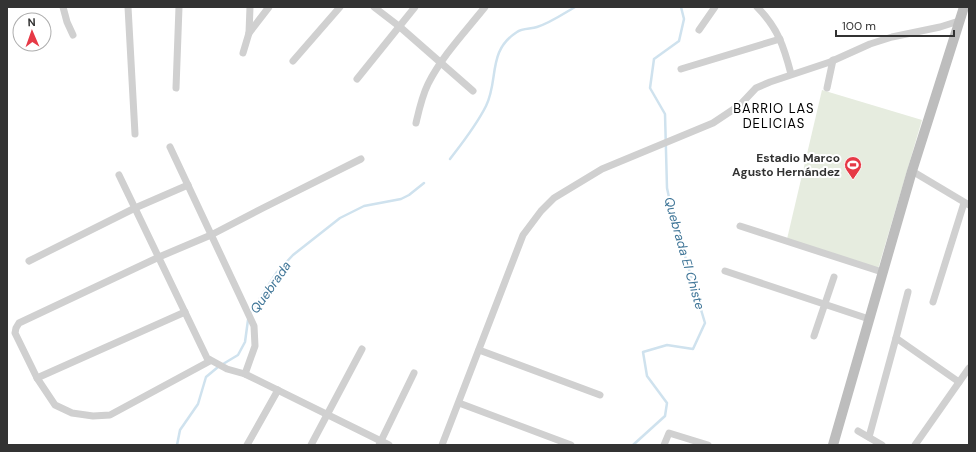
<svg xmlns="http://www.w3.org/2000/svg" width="976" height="452" viewBox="0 0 976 452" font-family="'DM Sans',sans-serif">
<rect width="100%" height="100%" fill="#fff"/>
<!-- green -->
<path fill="#e6ecdf" d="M 822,90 L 922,120 L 878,269 L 787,239 Z"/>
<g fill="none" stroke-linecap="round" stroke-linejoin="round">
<!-- stream -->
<g stroke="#cfe2ee" stroke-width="2.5">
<path d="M 450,159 C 463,142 476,126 486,106 C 499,80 487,51 517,32 C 522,28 531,29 537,27 C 550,23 563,14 575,7"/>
<path d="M 250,313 L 277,272 L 293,255 L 340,218 L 364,206 L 401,199 L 409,195 L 424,183"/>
<path d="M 177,445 L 180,430 L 198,404 L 206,377 L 218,367 L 238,355 L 245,342 L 248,320"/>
<path d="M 633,445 L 665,416 L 667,403 L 647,376 L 643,352 L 667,345 L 693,349 L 705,323 L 673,216 L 667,188 L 665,114 L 650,88 L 654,59 L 679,41 L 684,19 L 681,7"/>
</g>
<!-- street -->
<g stroke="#d0d0d0" stroke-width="7">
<path d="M 63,7 L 67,22 L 73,35"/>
<path d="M 128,7 L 135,134"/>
<path d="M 374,7 L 400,27 L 473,91"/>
<path d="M 757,7 C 778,28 784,47 791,74"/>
<path d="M 699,30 L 715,7"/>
<path d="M 249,33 L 269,7"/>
<path d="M 243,53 L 249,33 L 250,7"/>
<path d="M 293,61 L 340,7"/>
<path d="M 681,69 L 780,39"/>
<path d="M 357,79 L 415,7"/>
<path d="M 176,88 L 179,7"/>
<path d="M 827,88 L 833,60"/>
<path d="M 416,123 C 419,110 422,96 428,84 C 442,56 465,32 485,7"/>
<path d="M 170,147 L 254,326 L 255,346 L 245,374"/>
<path d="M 912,171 L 969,205"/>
<path d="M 119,175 L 207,358 L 227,369 L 245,374 L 389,445"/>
<path d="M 740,226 L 882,272"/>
<path d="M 29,261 L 135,208 L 188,185"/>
<path d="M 725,271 L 869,319"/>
<path d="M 933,302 L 964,203"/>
<path d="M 814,336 L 834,277"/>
<path d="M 896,338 L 908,292"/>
<path d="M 479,350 L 600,395"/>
<path d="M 210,361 L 110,415 L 93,416 L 72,413 L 55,405 L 37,378 L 15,333 L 16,328 L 19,323 L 159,257 L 211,235 L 263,208 L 361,159"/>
<path d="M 37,378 L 185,312"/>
<path d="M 459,403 L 571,445"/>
<path d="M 858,431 L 882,445"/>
<path d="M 869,437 L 896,338 L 959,382"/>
<path d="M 247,445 L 278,390"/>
<path d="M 311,445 L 362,349"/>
<path d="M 379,445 L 414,373"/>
<path d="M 442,445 L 523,235 L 541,211 L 554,198 L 602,169 L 713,123 L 740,105 L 756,88 L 770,82 L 830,62 L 870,44 L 892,37 L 940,27 L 959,21"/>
<path d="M 664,445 L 669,433 L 708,445"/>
<path d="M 915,445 L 969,368"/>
</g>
<!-- secondary -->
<path stroke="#bdbdbd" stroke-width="10" d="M 833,445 L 912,171 L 964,7"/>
</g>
<!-- icons -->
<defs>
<symbol id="stadium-pin" viewBox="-11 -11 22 30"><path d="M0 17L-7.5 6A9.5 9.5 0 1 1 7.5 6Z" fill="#e63946" stroke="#fff"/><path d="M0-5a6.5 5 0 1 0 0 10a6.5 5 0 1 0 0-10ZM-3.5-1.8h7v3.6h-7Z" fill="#fff"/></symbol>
</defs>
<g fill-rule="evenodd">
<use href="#stadium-pin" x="843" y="155" width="20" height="27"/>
</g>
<g text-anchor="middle" stroke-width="4" stroke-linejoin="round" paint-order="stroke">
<!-- poi labels -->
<g font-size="12" font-weight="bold" fill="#333" stroke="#fff" text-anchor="end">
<text x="840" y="162">Estadio Marco<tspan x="840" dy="14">Agusto Hernández</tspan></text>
</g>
<!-- neighbourhood labels -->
<g font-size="13" letter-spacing="1" fill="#000" stroke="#fff">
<text x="774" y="113">BARRIO LAS<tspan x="774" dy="15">DELICIAS</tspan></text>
</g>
<!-- water labels -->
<g font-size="13" font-style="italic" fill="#3f7597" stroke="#fff">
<text transform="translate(685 253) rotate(74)" y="5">Quebrada El Chiste</text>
<text transform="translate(270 287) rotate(-55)" y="5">Quebrada</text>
</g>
</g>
<!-- border -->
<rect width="976" height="452" fill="none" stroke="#333333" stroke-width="16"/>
<!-- north arrow -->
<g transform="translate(32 32) rotate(358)"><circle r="19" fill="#ffffff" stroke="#adadad"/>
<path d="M0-3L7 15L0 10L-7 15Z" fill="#e63946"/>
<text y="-6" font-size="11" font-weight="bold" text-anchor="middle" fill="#333333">N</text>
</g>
<!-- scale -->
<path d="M836 30v6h118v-6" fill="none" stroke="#333333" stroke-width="2"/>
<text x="842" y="30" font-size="12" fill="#333333" stroke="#ffffff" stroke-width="3" paint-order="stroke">100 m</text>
</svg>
